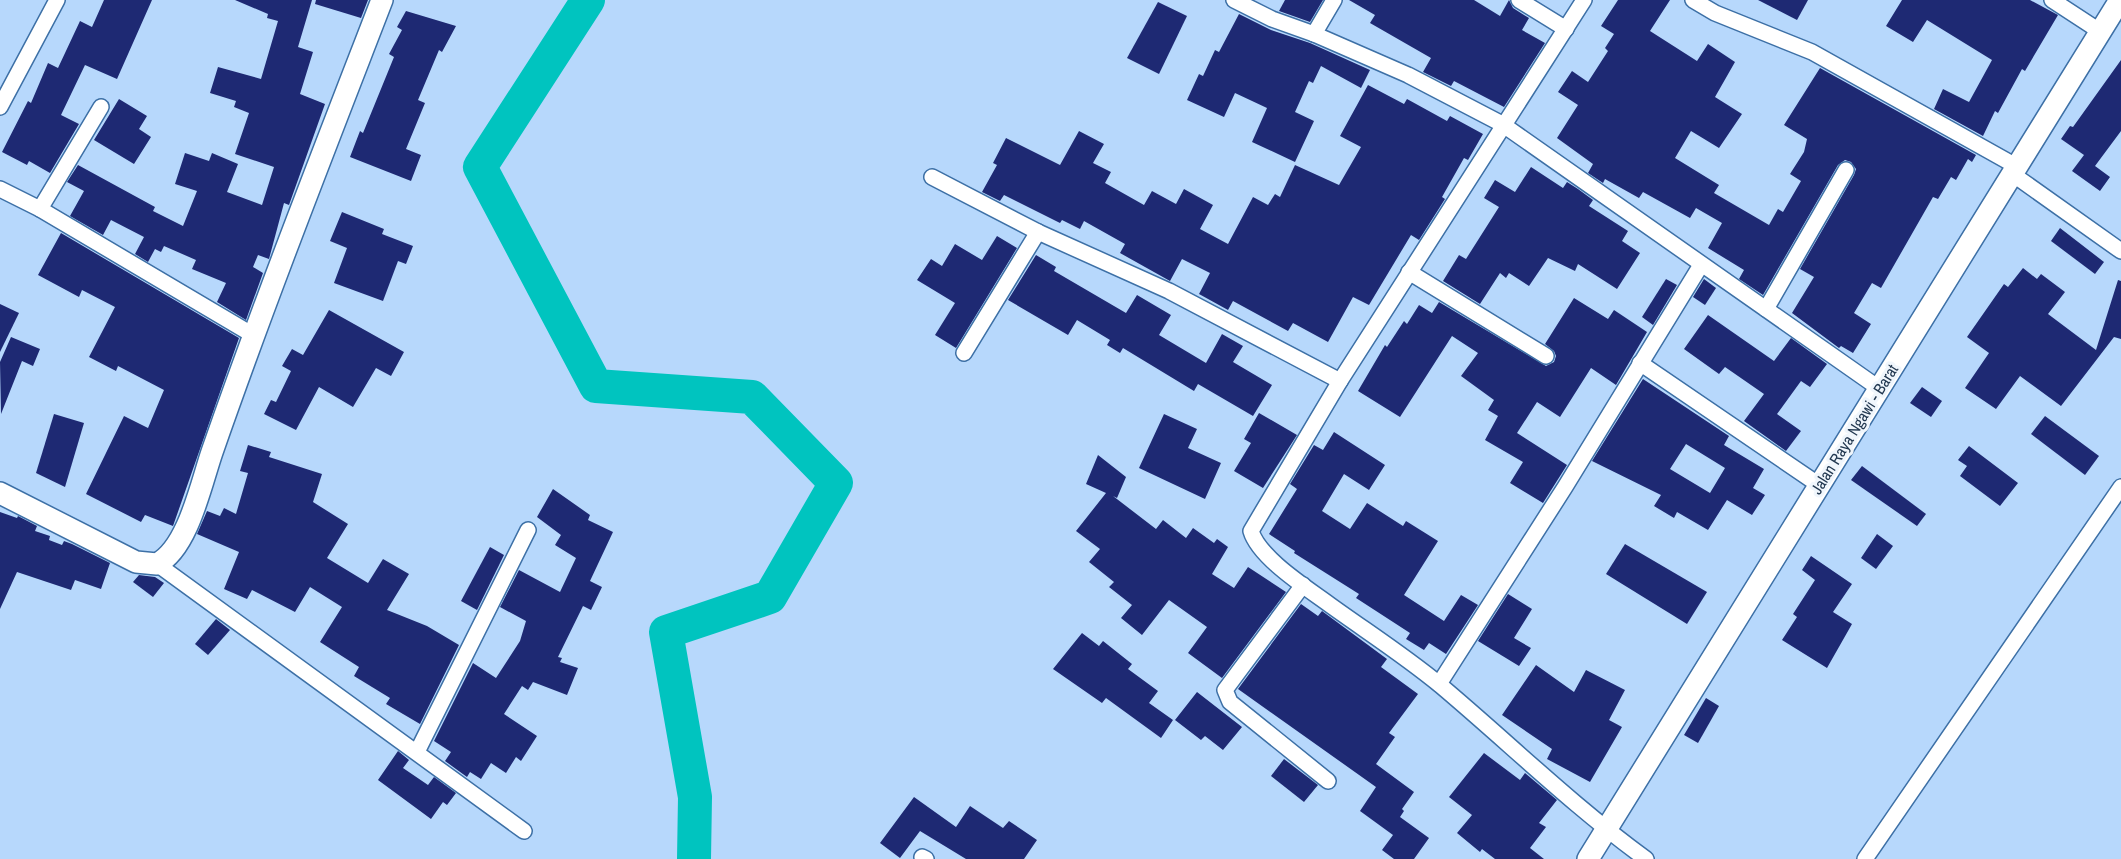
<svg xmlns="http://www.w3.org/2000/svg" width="2121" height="859" viewBox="0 0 2121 859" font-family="'Archivo Narrow',sans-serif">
<rect width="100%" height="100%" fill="#b7d8fc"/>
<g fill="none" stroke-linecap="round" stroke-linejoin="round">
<!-- river -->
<path stroke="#00c4bf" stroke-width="34" d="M 588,0 L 480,167 L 596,386 L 752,397 L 836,483 L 770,597 L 666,632 L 695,797 L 694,859"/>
</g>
<!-- building -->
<g fill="#1e2973" fill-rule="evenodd">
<path d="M 104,0 L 152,0 L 117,79 L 85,65 L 61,115 L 79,124 L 50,173 L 29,161 L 27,165 L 2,152 L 28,101 L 31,103 L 48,63 L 58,68 L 80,21 L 92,27 Z"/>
<path d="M 235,0 L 312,0 L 298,47 L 313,52 L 300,94 L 325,104 L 289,205 L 284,203 L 269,259 L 258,255 L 253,267 L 263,273 L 246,320 L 217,302 L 226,283 L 192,269 L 196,260 L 164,246 L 161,252 L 155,249 L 148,262 L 135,254 L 144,237 L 111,220 L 103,235 L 70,216 L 84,191 L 67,182 L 78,165 L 155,207 L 153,211 L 183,226 L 197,191 L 175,184 L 185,153 L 209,161 L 212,153 L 238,164 L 227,192 L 262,205 L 274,167 L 235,154 L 249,113 L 234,107 L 236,101 L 210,93 L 218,67 L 261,79 L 278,21 L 267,18 L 268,14 Z"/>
<path d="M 316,0 L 368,0 L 361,18 L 315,4 Z"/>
<path d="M 1285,0 L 1323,0 L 1310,22 L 1279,11 Z"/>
<path d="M 1349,0 L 1474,0 L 1500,16 L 1509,0 L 1513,8 L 1529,18 L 1522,30 L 1545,43 L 1504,107 L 1454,81 L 1451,86 L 1423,72 L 1431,58 L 1370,23 L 1375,15 Z"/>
<path d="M 1618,0 L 1670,0 L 1650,31 L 1697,61 L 1708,44 L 1735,62 L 1715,97 L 1742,114 L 1719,148 L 1691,131 L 1675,158 L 1719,185 L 1714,193 L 1769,225 L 1778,209 L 1783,212 L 1801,181 L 1790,174 L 1804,152 L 1807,139 L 1784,125 L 1820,68 L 1976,155 L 1972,162 L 1968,159 L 1956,180 L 1951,177 L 1938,199 L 1933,197 L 1881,288 L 1872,283 L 1854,313 L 1871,324 L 1853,353 L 1841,346 L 1839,348 L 1792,313 L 1814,277 L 1800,269 L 1854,175 L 1856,169 L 1851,162 L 1845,160 L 1838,165 L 1763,295 L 1739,279 L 1744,270 L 1708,248 L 1722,223 L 1696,208 L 1690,218 L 1643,192 L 1639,198 L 1605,179 L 1603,183 L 1588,173 L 1593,164 L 1557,138 L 1578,105 L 1558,92 L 1572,71 L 1588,82 L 1608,51 L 1605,48 L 1614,34 L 1601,26 Z"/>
<path d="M 1758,0 L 1808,0 L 1797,20 Z"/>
<path d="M 1902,0 L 2030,0 L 2058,15 L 2025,71 L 2022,69 L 1998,113 L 1995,111 L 1983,136 L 1934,109 L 1943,89 L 1969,102 L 1992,60 L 1927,20 L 1913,42 L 1886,26 Z"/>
<path d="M 1158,2 L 1187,16 L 1159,74 L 1127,58 Z"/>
<path d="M 406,11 L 456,26 L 442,52 L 439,50 L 418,100 L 425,103 L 406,149 L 421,155 L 411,181 L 350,157 L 360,131 L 363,133 L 394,57 L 389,54 L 402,30 L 397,27 Z"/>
<path d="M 1239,14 L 1271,30 L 1310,43 L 1370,70 L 1361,88 L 1321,66 L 1313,83 L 1309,81 L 1295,112 L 1314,121 L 1295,162 L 1252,142 L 1267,108 L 1235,93 L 1224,117 L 1187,100 L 1199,74 L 1203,76 L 1215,50 L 1219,52 Z"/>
<path d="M 2121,60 L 2121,131 L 2095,166 L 2110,177 L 2100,191 L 2072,171 L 2084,155 L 2061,139 L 2070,126 L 2073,127 Z"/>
<path d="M 1368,85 L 1404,104 L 1407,99 L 1447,121 L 1450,116 L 1483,134 L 1468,160 L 1464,158 L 1442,197 L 1445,199 L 1419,240 L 1411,235 L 1369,305 L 1353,297 L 1328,342 L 1293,323 L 1288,331 L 1233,301 L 1228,310 L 1199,294 L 1210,273 L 1182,259 L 1170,281 L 1120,253 L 1125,244 L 1084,221 L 1080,229 L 1062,220 L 1060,223 L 1004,195 L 1000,201 L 982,192 L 997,165 L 993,163 L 1006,138 L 1060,165 L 1079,131 L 1104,144 L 1093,163 L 1111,172 L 1105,183 L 1144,205 L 1152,191 L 1176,204 L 1184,189 L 1213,205 L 1200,229 L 1228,244 L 1253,197 L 1268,205 L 1275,194 L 1280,197 L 1295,165 L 1339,185 L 1361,147 L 1340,136 Z"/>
<path d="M 119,99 L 147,116 L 139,129 L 151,137 L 134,164 L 94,140 Z"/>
<path d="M 1531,167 L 1563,188 L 1567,182 L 1578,189 L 1593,200 L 1589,206 L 1628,231 L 1622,241 L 1640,253 L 1617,289 L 1578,264 L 1575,271 L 1548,258 L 1529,286 L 1509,273 L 1506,278 L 1500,273 L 1480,304 L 1443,281 L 1459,255 L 1466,259 L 1499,207 L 1484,198 L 1495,180 L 1515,192 Z"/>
<path d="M 342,212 L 384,229 L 382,234 L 413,246 L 406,264 L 398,261 L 383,301 L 334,283 L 347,248 L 330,241 Z"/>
<path d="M 2060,228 L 2104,262 L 2095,274 L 2051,241 Z"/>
<path d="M 61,233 L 239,338 L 173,526 L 145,515 L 141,522 L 86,494 L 124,416 L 148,428 L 164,390 L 118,366 L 116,371 L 89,357 L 115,307 L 82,290 L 79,297 L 38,275 Z"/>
<path d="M 997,236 L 1017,248 L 956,348 L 935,335 L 955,303 L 917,280 L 931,259 L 942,266 L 955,244 L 982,260 Z"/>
<path d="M 1036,255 L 1056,267 L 1054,271 L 1126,313 L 1137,295 L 1171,315 L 1159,335 L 1206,363 L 1222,334 L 1243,346 L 1233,362 L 1272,385 L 1253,416 L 1198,384 L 1194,391 L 1123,348 L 1120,353 L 1107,345 L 1110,340 L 1077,320 L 1068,335 L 1008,300 Z"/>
<path d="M 2023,268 L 2037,279 L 2041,274 L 2065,292 L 2048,314 L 2096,350 L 2118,280 L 2121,281 L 2121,339 L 2114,337 L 2061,406 L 2020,376 L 1996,409 L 1965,388 L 1989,353 L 1967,337 L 2004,284 L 2008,287 Z"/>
<path d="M 1666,279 L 1677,285 L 1653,325 L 1642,317 Z"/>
<path d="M 1704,279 L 1716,288 L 1705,305 L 1693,297 Z"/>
<path d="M 1574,298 L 1608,319 L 1614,310 L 1647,332 L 1616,385 L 1591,368 L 1560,417 L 1537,402 L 1517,433 L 1567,465 L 1543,503 L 1510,483 L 1523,462 L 1485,440 L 1498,416 L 1488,410 L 1494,400 L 1461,376 L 1478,353 L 1452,336 L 1400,417 L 1358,391 L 1385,345 L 1387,347 L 1404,321 L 1407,324 L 1419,305 L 1432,313 L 1439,302 L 1546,366 L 1554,362 L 1556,356 L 1554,351 L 1545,344 Z"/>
<path d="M 0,304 L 19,313 L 0,352 Z"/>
<path d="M 329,310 L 404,352 L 391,376 L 376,368 L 353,407 L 319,387 L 296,430 L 264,414 L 271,400 L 276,402 L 291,371 L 282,366 L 292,349 L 303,355 Z"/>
<path d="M 1708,315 L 1774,361 L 1791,338 L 1827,364 L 1810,387 L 1801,381 L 1777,414 L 1801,431 L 1786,451 L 1744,421 L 1764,394 L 1725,367 L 1719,374 L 1684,349 Z"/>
<path d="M 11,337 L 40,349 L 33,366 L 22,361 L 1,414 L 0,362 Z"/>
<path d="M 1643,379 L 1729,436 L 1724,445 L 1764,469 L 1753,488 L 1765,495 L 1752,515 L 1727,500 L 1708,530 L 1677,512 L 1674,518 L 1654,506 L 1661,495 L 1592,461 ZM 1686,444 L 1725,468 L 1710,493 L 1670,469 Z"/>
<path d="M 1922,387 L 1942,401 L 1931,417 L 1910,403 Z"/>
<path d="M 1259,413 L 1297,435 L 1263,488 L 1234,471 L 1251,443 L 1244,439 Z"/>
<path d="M 54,414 L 84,423 L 65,487 L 36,473 Z"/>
<path d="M 1164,414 L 1197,429 L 1188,448 L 1221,463 L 1205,499 L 1139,468 Z"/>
<path d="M 2045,416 L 2099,456 L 2085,475 L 2031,434 Z"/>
<path d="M 1334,432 L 1385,465 L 1369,490 L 1344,474 L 1322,511 L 1350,529 L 1367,503 L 1403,526 L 1406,521 L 1438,541 L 1404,595 L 1444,621 L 1461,595 L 1478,605 L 1446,654 L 1429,643 L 1424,650 L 1406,639 L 1410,633 L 1356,598 L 1359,594 L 1294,553 L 1295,551 L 1269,534 L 1297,489 L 1290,484 L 1314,445 L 1323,450 Z"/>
<path d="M 248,445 L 271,452 L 269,457 L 322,474 L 313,502 L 348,524 L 327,558 L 368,583 L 383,559 L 409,574 L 387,610 L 427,626 L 459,645 L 420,724 L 386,704 L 390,698 L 354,676 L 359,667 L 320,642 L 342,607 L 310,587 L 295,612 L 252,590 L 247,599 L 224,589 L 239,552 L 197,534 L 207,511 L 220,516 L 224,508 L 236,514 L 248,473 L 240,471 Z"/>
<path d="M 1969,446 L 2018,483 L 2000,506 L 1960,476 L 1967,466 L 1958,460 Z"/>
<path d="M 1098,455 L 1126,477 L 1117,498 L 1113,496 L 1156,529 L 1163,520 L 1186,538 L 1193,528 L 1214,543 L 1217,539 L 1228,547 L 1212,574 L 1234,588 L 1248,567 L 1286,592 L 1222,678 L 1188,653 L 1207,627 L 1169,600 L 1142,635 L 1121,618 L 1132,605 L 1109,587 L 1114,582 L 1089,562 L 1100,549 L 1076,531 L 1106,493 L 1086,484 Z"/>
<path d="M 1862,466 L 1926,514 L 1917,526 L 1851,480 Z"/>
<path d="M 553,489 L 590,515 L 588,520 L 613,532 L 590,581 L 602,587 L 591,610 L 583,606 L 558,657 L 562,658 L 560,662 L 578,668 L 567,695 L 533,682 L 528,690 L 522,686 L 504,714 L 537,736 L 521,761 L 516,757 L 506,773 L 491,763 L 481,779 L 470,772 L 467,777 L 445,761 L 451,752 L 434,741 L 473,663 L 496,678 L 520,641 L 526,621 L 500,607 L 519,570 L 560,592 L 576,558 L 555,545 L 561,535 L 537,517 Z"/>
<path d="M 0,512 L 17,518 L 18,516 L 37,526 L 35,531 L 50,536 L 49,540 L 62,545 L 64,541 L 72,544 L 110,563 L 101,589 L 75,580 L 71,590 L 17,572 L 0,609 Z"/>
<path d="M 1877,534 L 1893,546 L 1876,569 L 1861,558 Z"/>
<path d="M 1625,544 L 1707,592 L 1687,624 L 1606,574 Z"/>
<path d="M 490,547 L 504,555 L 477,610 L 461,601 Z"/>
<path d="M 1811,556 L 1852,584 L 1833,612 L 1852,624 L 1827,668 L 1782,640 L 1797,617 L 1793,614 L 1815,580 L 1802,570 Z"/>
<path d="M 139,575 L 155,577 L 164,583 L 153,597 L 133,582 Z"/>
<path d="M 1508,594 L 1532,609 L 1514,638 L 1531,648 L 1519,666 L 1478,641 Z"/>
<path d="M 1301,604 L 1318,616 L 1322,611 L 1387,659 L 1381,667 L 1418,694 L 1389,733 L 1395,737 L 1376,764 L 1414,792 L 1402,809 L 1404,811 L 1400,817 L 1429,838 L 1414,859 L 1394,859 L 1382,850 L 1393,835 L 1360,811 L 1376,787 L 1238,689 Z"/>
<path d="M 216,619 L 230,630 L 208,655 L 195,644 Z"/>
<path d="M 1082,633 L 1099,646 L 1103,641 L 1132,664 L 1128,669 L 1158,691 L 1149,703 L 1173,720 L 1161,738 L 1106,698 L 1102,703 L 1053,669 Z"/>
<path d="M 1536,665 L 1574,692 L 1586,670 L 1625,690 L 1609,720 L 1622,727 L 1590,782 L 1547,759 L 1552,749 L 1502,715 Z"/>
<path d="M 1197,692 L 1242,727 L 1223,750 L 1205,736 L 1201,740 L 1175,720 Z"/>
<path d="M 1706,698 L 1719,706 L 1698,743 L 1684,735 Z"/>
<path d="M 398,751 L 409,760 L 403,768 L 428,785 L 434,777 L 456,793 L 447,805 L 443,802 L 431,819 L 378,780 Z"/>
<path d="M 1484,753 L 1520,780 L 1525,773 L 1557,800 L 1539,823 L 1546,827 L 1530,848 L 1544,859 L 1495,859 L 1482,849 L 1480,852 L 1457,833 L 1472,815 L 1449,797 Z"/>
<path d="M 1284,759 L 1318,785 L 1304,802 L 1271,776 Z"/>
<path d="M 914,797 L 956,827 L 970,806 L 1003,828 L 1009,821 L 1037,840 L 1024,859 L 966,859 L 920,831 L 900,858 L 880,843 Z"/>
</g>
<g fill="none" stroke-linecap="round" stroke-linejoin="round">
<defs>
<g id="street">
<path d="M 1234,0 L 1272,19 L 1314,34 L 1408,75 L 1502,124 L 1880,389"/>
<path d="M 1519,0 L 1566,29"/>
<path d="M 1584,0 L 1340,381 L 1251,531 C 1259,558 1307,588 1330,605 C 1366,631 1405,656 1440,685 C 1509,743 1573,806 1646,859"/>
<path d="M 1693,0 L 1715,13 L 1812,52 L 2016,166"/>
<path d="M 2052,0 L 2101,32"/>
<path d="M 1314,34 L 1334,0"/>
<path d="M 0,107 L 57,0"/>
<path d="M 2011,173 L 2121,251"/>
<path d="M 932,177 L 1038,232 L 1169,291 L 1340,381"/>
<path d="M 0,189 L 40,209 L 253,335"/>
<path d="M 40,209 L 101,107"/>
<path d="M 1409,272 L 1546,356"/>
<path d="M 1766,309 L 1846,170"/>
<path d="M 964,353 L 1038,232"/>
<path d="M 1640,363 L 1819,485"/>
<path d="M 157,564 L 524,831"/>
<path d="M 1303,585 L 1225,690 L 1230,702 L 1328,781"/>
<path d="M 1439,684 L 1565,487 L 1701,265"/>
<path d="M 417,752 L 528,530"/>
<path d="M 922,857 L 926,859"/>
<path d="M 1865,859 L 2121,487"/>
</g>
<g id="secondary">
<path d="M 0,493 L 136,562 L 157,564 C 188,548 201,484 212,452 C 265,300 324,150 382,0"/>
<path d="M 1588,859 L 2120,0"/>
</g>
</defs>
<!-- street casing -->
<use href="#street" stroke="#3d70a6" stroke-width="18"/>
<!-- secondary casing -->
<use href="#secondary" stroke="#3d70a6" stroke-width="24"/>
<!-- street -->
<use href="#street" stroke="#fff" stroke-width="15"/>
<!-- secondary -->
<use href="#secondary" stroke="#fff" stroke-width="21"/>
</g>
<g text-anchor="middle" stroke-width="6" stroke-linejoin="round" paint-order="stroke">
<!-- street labels -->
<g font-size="16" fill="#223850" stroke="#f0f6fc">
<text transform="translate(1854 429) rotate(-58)" y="6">Jalan Raya Ngawi - Barat</text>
</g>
</g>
</svg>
